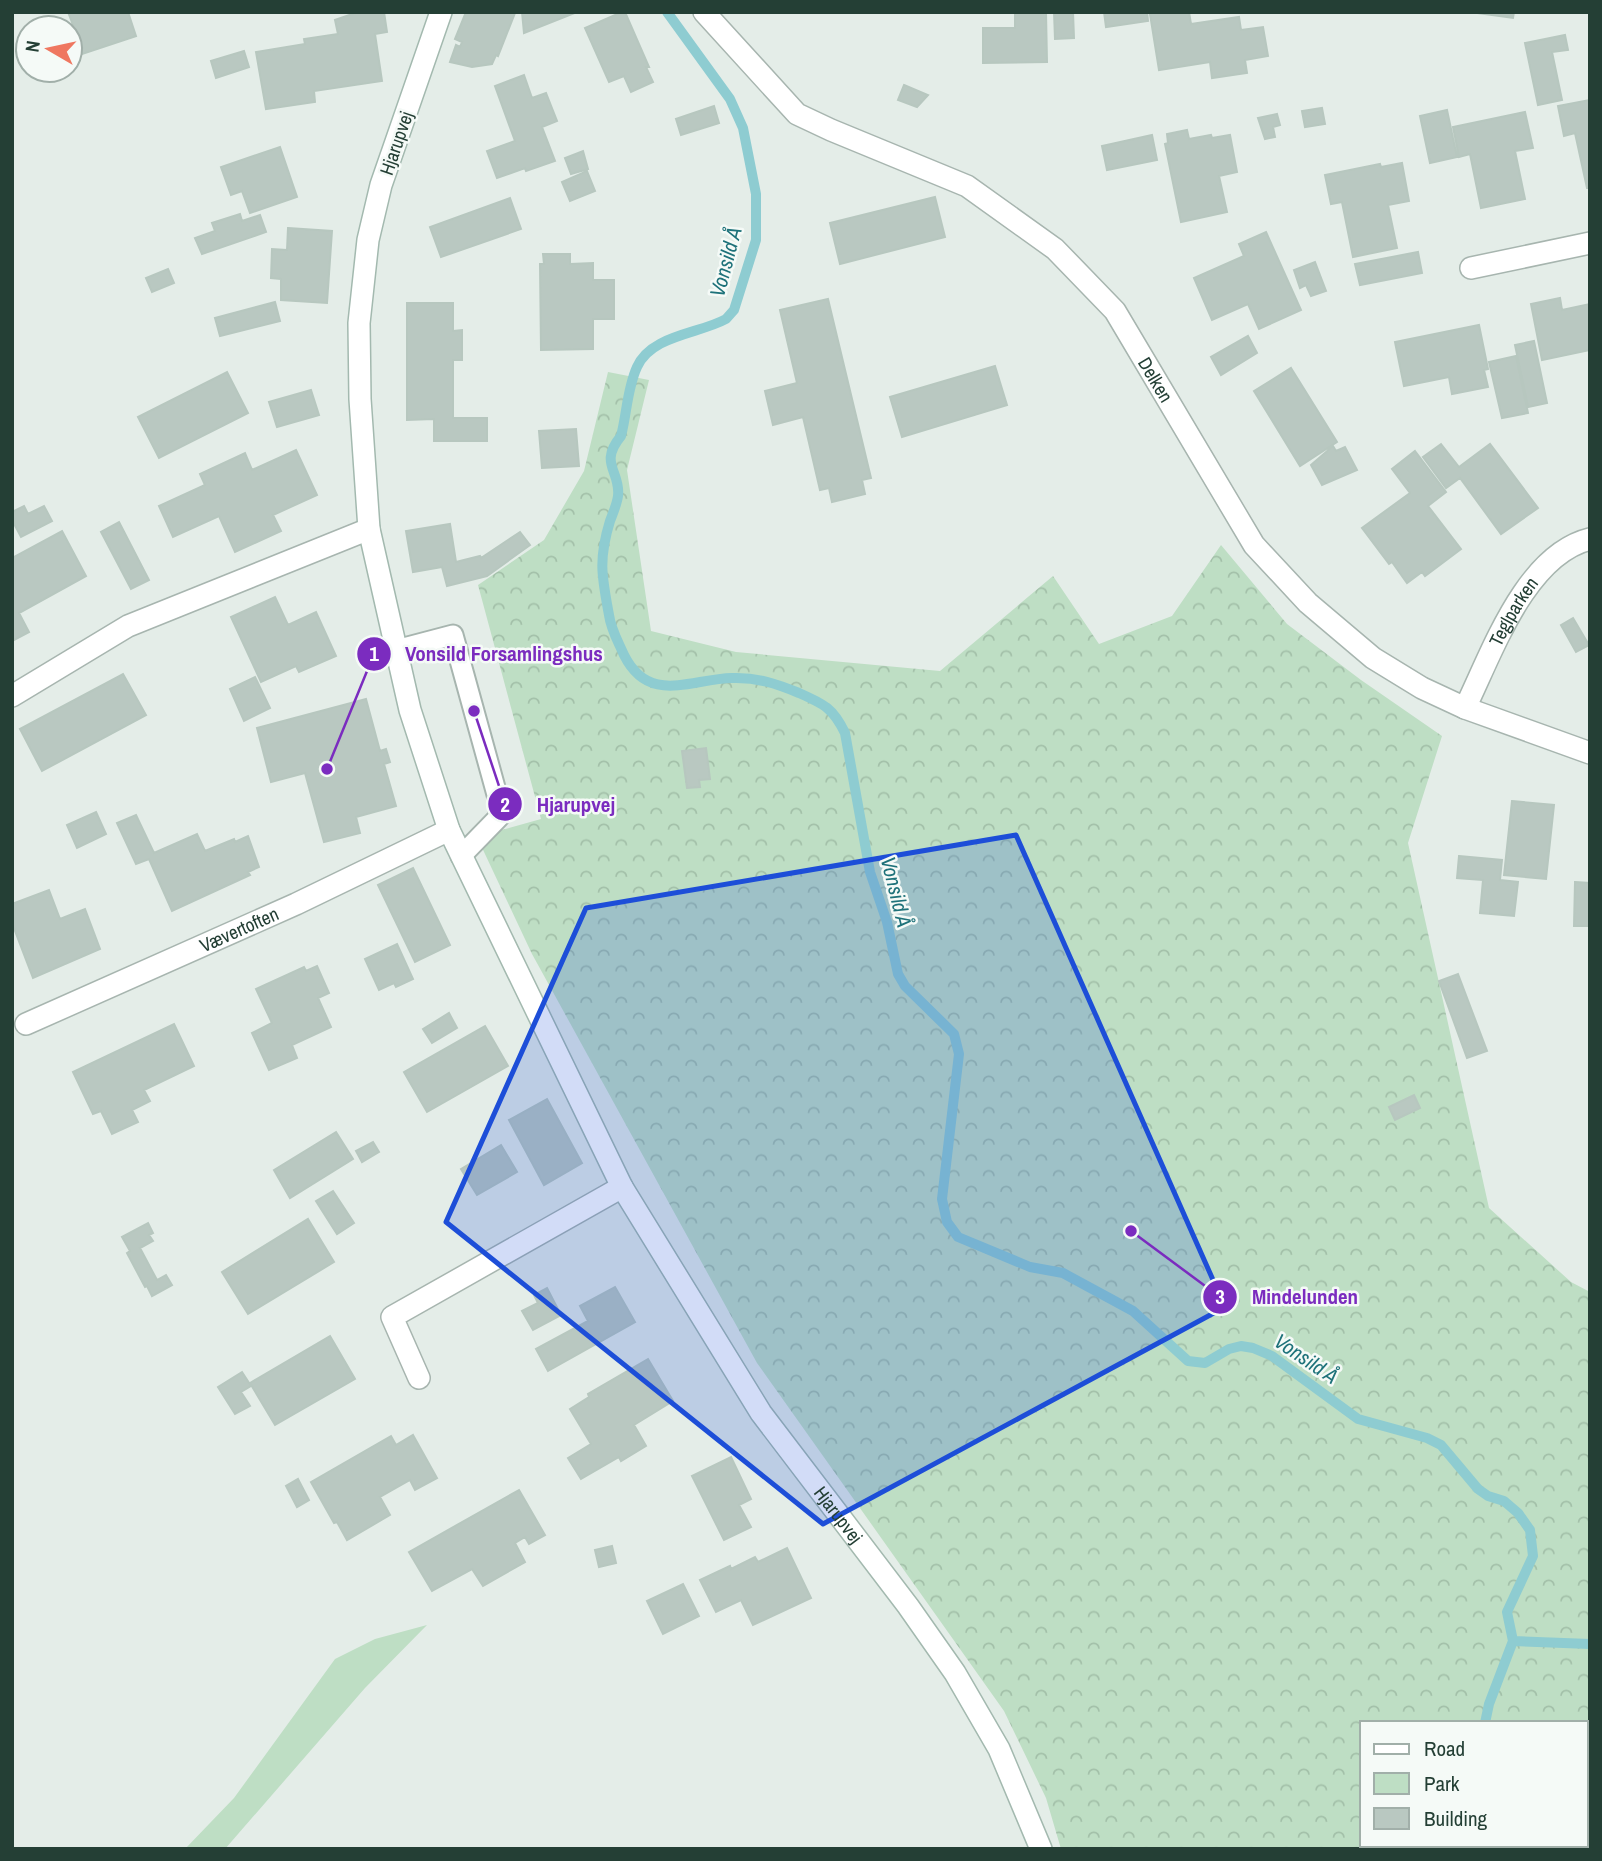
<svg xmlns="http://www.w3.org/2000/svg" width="1602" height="1861" viewBox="0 0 1602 1861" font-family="'Archivo Narrow',sans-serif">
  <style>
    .green { fill: #bedec4 }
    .forest { fill: url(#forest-crowns); fill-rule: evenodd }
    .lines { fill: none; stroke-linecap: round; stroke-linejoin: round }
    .stream { stroke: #8eccd1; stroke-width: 10 }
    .building { fill: #b9c8c1; stroke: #b7c7bf; stroke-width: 2 }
    .lane-casing { stroke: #a7b5af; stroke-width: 23 }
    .street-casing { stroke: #a7b5af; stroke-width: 24 }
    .secondary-casing { stroke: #a3b9af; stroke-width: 24 }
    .lane { stroke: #fff; stroke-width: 19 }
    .street { stroke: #fff; stroke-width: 21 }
    .secondary { stroke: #fff; stroke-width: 21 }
    .marked { fill: #1d4ed8; fill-opacity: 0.2; stroke: #1d4ed8; stroke-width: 5; stroke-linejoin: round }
    .labels { text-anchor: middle; stroke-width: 5; stroke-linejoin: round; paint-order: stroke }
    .street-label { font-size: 19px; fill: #243f35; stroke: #f5faf7 }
    .water-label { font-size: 21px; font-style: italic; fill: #1e727a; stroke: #f5faf7 }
    .leader { fill: none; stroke: #7b2cbf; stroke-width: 2.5 }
    .callout-dot { fill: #7b2cbf; stroke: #f5faf7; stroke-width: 2.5 }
    .mark-label { font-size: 21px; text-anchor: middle; font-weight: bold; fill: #fff }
    .callout-label { font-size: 21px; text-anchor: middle; font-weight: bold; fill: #7b2cbf; stroke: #f5faf7; stroke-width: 5; stroke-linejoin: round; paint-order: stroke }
  </style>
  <defs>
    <pattern id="forest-crowns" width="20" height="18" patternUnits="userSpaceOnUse" patternTransform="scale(1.75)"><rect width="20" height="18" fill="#bedec4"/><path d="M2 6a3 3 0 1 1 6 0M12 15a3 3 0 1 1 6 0" fill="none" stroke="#a3c0a9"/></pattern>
  </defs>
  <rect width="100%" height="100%" fill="#e4ede8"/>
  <path class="green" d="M 427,1625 L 365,1688 L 225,1849 L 185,1849 L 234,1798 L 335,1659 L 375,1639 Z"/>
  <path class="forest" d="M 608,372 L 649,380 L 627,470 L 651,631 L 736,652 L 940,671 L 1053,576 L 1099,644 L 1172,616 L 1221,545 L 1287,624 L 1361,680 L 1442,736 L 1408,843 L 1489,1208 L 1571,1282 L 1590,1292 L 1590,1849 L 1061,1849 L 1046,1798 L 1004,1711 L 757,1363 L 532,954 L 477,837 L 541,819 L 478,585 L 544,540 L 584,471 ZM 1362,1723 L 1586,1723 L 1586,1845 L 1362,1845 Z"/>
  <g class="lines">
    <path class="stream" d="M 667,12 L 730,99 L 743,128 L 756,194 L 756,240 L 734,310 L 726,319 C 699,334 651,335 637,367 C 627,389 627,413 621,436 C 598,464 621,471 618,496 C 617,504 613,513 610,521 C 598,560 602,577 609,615 C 611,630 618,641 624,655 C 649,705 690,679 732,678 C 757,677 777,684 799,693 C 824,704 833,708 845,733 L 870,872 L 887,922 L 898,974 L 905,986 L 954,1034 L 959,1054 L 942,1199 L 947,1222 L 958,1237 L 1030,1267 L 1063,1273 L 1133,1311 L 1188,1361 L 1205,1363 L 1229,1349 L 1241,1346 L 1253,1348 L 1272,1356 L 1358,1419 L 1427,1438 L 1441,1445 L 1478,1489 L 1488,1496 L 1504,1501 L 1518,1513 L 1530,1530 L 1533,1556 L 1507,1612 L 1513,1641
      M 1513,1641 L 1590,1644
      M 1485,1723 L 1489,1704 L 1513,1641"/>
  </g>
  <path class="building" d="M 68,12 L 128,12 L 136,36 L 76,56 L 70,39 L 70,28 L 66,27 L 73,25 Z
    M 358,12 L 384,12 L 387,32 L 375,34 L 382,81 L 314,91 L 315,102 L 266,109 L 256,52 L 305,44 L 304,39 L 338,34 L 335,20 Z
    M 466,12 L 515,13 L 498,56 L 496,55 L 492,64 L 472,67 L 450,62 L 456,45 L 460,47 L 462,42 L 455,39 Z
    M 522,12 L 577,12 L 524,33 Z
    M 622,12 L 625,12 L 649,67 L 646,67 L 653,82 L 631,92 L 624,76 L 609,82 L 585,28 Z
    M 1015,12 L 1046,12 L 1047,62 L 983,63 L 983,28 L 1015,28 Z
    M 1054,12 L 1073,12 L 1074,38 L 1055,39 Z
    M 1104,12 L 1147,12 L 1148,21 L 1106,27 Z
    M 1161,12 L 1189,12 L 1191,24 L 1239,17 L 1241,30 L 1263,27 L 1268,56 L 1245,60 L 1247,73 L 1212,78 L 1210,62 L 1159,70 L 1150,14 Z
    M 1470,12 L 1514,12 L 1513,18 Z
    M 1565,35 L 1568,50 L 1552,52 L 1562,100 L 1538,105 L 1525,43 Z
    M 244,51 L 249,67 L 216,78 L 211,61 Z
    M 524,75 L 532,98 L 546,93 L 557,121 L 542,127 L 555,161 L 526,171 L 525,168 L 497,178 L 487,151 L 515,141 L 495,86 Z
    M 904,85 L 928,95 L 917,107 L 898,100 Z
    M 1590,100 L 1590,188 L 1587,188 L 1575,133 L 1564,136 L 1558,106 Z
    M 714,106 L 719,123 L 681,135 L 676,119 Z
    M 1322,108 L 1325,124 L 1305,127 L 1302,111 Z
    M 1447,110 L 1457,157 L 1430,163 L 1420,116 Z
    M 1525,112 L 1533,148 L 1515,151 L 1525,199 L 1481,208 L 1470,154 L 1459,157 L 1453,127 Z
    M 1277,114 L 1280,125 L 1273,127 L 1275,137 L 1265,139 L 1258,118 Z
    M 1187,130 L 1189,139 L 1211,135 L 1212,138 L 1230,135 L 1237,172 L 1219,176 L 1227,212 L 1181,222 L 1165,144 L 1168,143 L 1167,134 Z
    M 1152,135 L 1157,160 L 1107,170 L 1102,146 Z
    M 280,147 L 297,197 L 250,213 L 242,191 L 231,195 L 221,167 Z
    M 583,151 L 588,169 L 571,174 L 565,158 Z
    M 1402,163 L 1409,201 L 1388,205 L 1397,248 L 1353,257 L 1342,202 L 1331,204 L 1325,175 L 1380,164 L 1381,167 Z
    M 587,171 L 595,191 L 570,201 L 562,182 Z
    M 935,197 L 945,237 L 840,264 L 830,223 Z
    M 510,198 L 521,229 L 441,257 L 430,227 Z
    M 240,214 L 242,221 L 260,215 L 266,232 L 202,254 L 195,238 L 215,231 L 212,223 Z
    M 288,228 L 332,231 L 327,303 L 281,300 L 281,279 L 271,278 L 272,249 L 287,250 Z
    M 1266,232 L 1301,310 L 1259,329 L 1248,304 L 1212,320 L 1194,278 L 1244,256 L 1239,244 Z
    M 1418,252 L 1422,273 L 1360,285 L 1355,264 Z
    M 543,254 L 570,254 L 570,264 L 593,263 L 593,280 L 614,280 L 614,319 L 593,319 L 593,349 L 541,350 L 540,264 L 544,264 Z
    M 1315,262 L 1326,291 L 1311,296 L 1306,285 L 1300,288 L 1294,270 Z
    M 168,269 L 174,283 L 152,292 L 146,278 Z
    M 1560,298 L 1562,310 L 1590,304 L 1590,350 L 1542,360 L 1531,304 Z
    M 828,299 L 871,478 L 862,480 L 865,494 L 832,502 L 829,488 L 820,490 L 803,417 L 773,425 L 765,391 L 797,383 L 780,310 Z
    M 275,302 L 280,321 L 220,336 L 215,318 Z
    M 407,303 L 453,303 L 453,331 L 462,330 L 462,360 L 453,360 L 453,418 L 487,418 L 487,441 L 434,441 L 434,419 L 407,420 Z
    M 1479,325 L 1488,369 L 1484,370 L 1488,387 L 1452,394 L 1449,377 L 1404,386 L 1395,342 Z
    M 1248,336 L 1257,353 L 1221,375 L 1211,357 Z
    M 1534,341 L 1547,403 L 1528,407 L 1515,345 Z
    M 1516,356 L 1528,413 L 1502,418 L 1489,362 Z
    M 995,366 L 1007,405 L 902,437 L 890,397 Z
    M 1291,368 L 1337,442 L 1300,466 L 1254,391 Z
    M 227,372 L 248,413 L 159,458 L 138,417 Z
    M 311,390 L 319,415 L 277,427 L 269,402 Z
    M 576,429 L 579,466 L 542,468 L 539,431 Z
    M 1441,444 L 1459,467 L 1490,444 L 1538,508 L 1501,534 L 1460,478 L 1446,488 L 1423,457 Z
    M 1333,446 L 1336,451 L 1345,447 L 1357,470 L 1322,485 L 1311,465 Z
    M 296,450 L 317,495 L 273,515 L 281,531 L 235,552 L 219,516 L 173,537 L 159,506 L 205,485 L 200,474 L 245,453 L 252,470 Z
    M 1415,451 L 1446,492 L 1428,506 L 1461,549 L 1425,576 L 1422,572 L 1407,583 L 1392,562 L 1389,564 L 1362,528 L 1410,493 L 1392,469 Z
    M 24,506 L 28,514 L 44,506 L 52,521 L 21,537 L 12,520 L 12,512 Z
    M 119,522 L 149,580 L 131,589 L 101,532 Z
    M 450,524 L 456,562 L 480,556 L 481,558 L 520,532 L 530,545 L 487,576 L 447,586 L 442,567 L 413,572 L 406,531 Z
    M 62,531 L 86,576 L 19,613 L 29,632 L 12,641 L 12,558 Z
    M 275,597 L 288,625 L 316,612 L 336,656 L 299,672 L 296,666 L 261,682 L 231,617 Z
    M 1573,618 L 1589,645 L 1576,652 L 1561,625 Z
    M 123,674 L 146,715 L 42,771 L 20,729 Z
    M 255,677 L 270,708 L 244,721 L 230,689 Z
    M 366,699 L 380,751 L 386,749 L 390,762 L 384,764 L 396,806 L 356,817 L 360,833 L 324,842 L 305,773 L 271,782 L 257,728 Z
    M 706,748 L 710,779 L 699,780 L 700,787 L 687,788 L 682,751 Z
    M 1512,801 L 1554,805 L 1546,879 L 1504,875 Z
    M 96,812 L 106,834 L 77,848 L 67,825 Z
    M 136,815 L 154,853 L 197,834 L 205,851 L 234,839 L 235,842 L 248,836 L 259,867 L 248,872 L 250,875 L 172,911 L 149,859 L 136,864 L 117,823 Z
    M 1459,856 L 1502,860 L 1500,880 L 1518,882 L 1514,916 L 1480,913 L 1483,880 L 1457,878 Z
    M 413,868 L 450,945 L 415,962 L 378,885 Z
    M 1575,882 L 1590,883 L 1590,926 L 1574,926 Z
    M 49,890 L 60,919 L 85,909 L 100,949 L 33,978 L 12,923 L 12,904 Z
    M 397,944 L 413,979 L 396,987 L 394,983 L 379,990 L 365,959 Z
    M 317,966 L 329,993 L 318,998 L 331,1027 L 292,1045 L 297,1058 L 269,1070 L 252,1033 L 272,1023 L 256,989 L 304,967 L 306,971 Z
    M 1458,974 L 1487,1051 L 1467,1058 L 1439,981 Z
    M 449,1013 L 457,1028 L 432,1043 L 423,1029 Z
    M 174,1024 L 194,1066 L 144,1090 L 150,1101 L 132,1110 L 138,1122 L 112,1134 L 101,1111 L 93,1114 L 73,1072 Z
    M 485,1026 L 508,1066 L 427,1112 L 404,1072 Z
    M 1414,1095 L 1420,1108 L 1395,1120 L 1389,1107 Z
    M 547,1099 L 582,1163 L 544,1185 L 509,1120 Z
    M 336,1132 L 353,1159 L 290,1198 L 274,1170 Z
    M 373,1142 L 379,1152 L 362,1162 L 356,1151 Z
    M 501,1145 L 517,1172 L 477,1195 L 461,1169 Z
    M 333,1191 L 354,1223 L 337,1234 L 316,1201 Z
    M 308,1219 L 334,1262 L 248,1314 L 222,1272 Z
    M 148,1223 L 153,1233 L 149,1235 L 153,1241 L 140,1248 L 157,1280 L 166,1275 L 172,1285 L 152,1296 L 147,1286 L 145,1287 L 127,1253 L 130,1251 L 122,1237 Z
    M 615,1287 L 635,1322 L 548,1371 L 536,1349 L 588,1321 L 580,1306 Z
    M 547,1288 L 561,1315 L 533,1330 L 522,1311 L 538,1303 L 534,1295 Z
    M 330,1336 L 355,1379 L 275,1425 L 250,1383 Z
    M 648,1359 L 673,1401 L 634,1425 L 646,1446 L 621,1461 L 619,1457 L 581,1479 L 568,1458 L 591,1444 L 570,1409 L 589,1397 L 588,1394 Z
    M 242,1372 L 251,1386 L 241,1392 L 250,1406 L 235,1414 L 218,1387 Z
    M 413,1435 L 437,1478 L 415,1490 L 410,1480 L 380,1497 L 390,1515 L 347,1540 L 337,1522 L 334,1523 L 311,1482 L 391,1436 L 396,1445 Z
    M 731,1457 L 751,1499 L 739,1505 L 751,1527 L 724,1540 L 692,1476 Z
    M 298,1479 L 309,1500 L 297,1507 L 286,1486 Z
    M 519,1490 L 545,1535 L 529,1544 L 525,1537 L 515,1543 L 525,1562 L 483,1586 L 472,1569 L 432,1591 L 409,1552 Z
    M 612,1546 L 616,1563 L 599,1567 L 595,1550 Z
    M 787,1548 L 811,1598 L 753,1625 L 741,1600 L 716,1612 L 700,1580 L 730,1566 L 731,1569 L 755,1557 L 758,1562 Z
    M 683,1584 L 699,1616 L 663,1634 L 647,1601 Z"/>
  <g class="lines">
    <defs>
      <path id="lane" d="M 396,650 L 453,635 L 499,802 L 499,817 L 461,856"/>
      <g id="street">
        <path id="s1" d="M 704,12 L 797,114 L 831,130 L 967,186 L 1055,249 L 1115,311 L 1254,545 L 1308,603 L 1373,658 L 1422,688 L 1465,708 L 1590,753"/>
        <path d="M 1471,268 L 1590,243"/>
        <path d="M 12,696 L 128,626 L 369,529"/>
        <path id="s2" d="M 1465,708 C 1492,653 1525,555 1590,539"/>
        <path id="s3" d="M 26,1024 L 296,904 L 449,830"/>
        <path d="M 419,1378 L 392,1317 L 622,1187"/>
      </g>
      <g id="secondary">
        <path id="s4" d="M 441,12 L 381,185 L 368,240 L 359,323 L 360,399 L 369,529 L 410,710 L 449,830 L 622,1187 L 761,1413 L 908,1606 L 955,1673 L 999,1749 L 1041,1849"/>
      </g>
    </defs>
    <use href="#lane" class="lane-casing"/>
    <use href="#street" class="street-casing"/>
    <use href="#secondary" class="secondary-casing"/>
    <use href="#lane" class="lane"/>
    <use href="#street" class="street"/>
    <use href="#secondary" class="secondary"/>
  </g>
  <path class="marked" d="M 1016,835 L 1225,1307 L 823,1524 L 446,1222 L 586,908 Z"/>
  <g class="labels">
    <g class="street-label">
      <text transform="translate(396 143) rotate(-71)" y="7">Hjarupvej</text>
      <text dy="7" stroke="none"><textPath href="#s1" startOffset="597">Delken</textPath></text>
      <text dy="7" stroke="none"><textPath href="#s2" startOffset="108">Teglparken</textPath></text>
      <text dy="7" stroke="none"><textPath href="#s3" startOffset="233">Vævertoften</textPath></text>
      <text dy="7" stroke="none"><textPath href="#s4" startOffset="1631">Hjarupvej</textPath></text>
    </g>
    <g class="water-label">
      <text transform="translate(726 262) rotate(-75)" y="7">Vonsild Å</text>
      <text transform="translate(896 892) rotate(76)" y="7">Vonsild Å</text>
      <text transform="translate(1306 1359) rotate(34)" y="7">Vonsild Å</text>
    </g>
  </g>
  <path class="leader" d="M327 769L374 654M474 711L505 804M1131 1231L1220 1297"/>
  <g class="callout-dot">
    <circle cx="327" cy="769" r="7"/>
    <circle cx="474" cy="711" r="7"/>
    <circle cx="1131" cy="1231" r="7"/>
    <circle cx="374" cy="654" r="18"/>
    <circle cx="505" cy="804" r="18"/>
    <circle cx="1220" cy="1297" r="18"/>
  </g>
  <g class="mark-label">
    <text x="374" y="661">1</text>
    <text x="505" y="812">2</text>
    <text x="1220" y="1304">3</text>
  </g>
  <g class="callout-label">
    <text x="504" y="661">Vonsild Forsamlingshus</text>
    <text x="576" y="812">Hjarupvej</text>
    <text x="1305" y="1304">Mindelunden</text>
  </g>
  <rect width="1602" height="1861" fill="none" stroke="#243f35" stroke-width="28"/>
  <rect x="1360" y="1721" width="228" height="126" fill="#f5faf7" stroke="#a1afa9" stroke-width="2"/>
  <rect x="1374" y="1744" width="35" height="10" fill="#ffffff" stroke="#a1afa9" stroke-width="2"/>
  <text x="1424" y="1756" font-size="21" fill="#243f35">Road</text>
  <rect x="1374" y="1773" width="35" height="21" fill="#bedec4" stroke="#a1afa9" stroke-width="2"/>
  <text x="1424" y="1791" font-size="21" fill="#243f35">Park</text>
  <rect x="1374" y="1808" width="35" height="21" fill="#b9c8c1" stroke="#a1afa9" stroke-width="2"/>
  <text x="1424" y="1826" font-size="21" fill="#243f35">Building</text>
  <g transform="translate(49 49) rotate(279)"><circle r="33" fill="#f5faf7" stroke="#a1afa9" stroke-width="2"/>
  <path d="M0-5L12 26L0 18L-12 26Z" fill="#ef7760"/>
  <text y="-10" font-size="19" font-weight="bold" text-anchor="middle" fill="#243f35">N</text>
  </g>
</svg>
